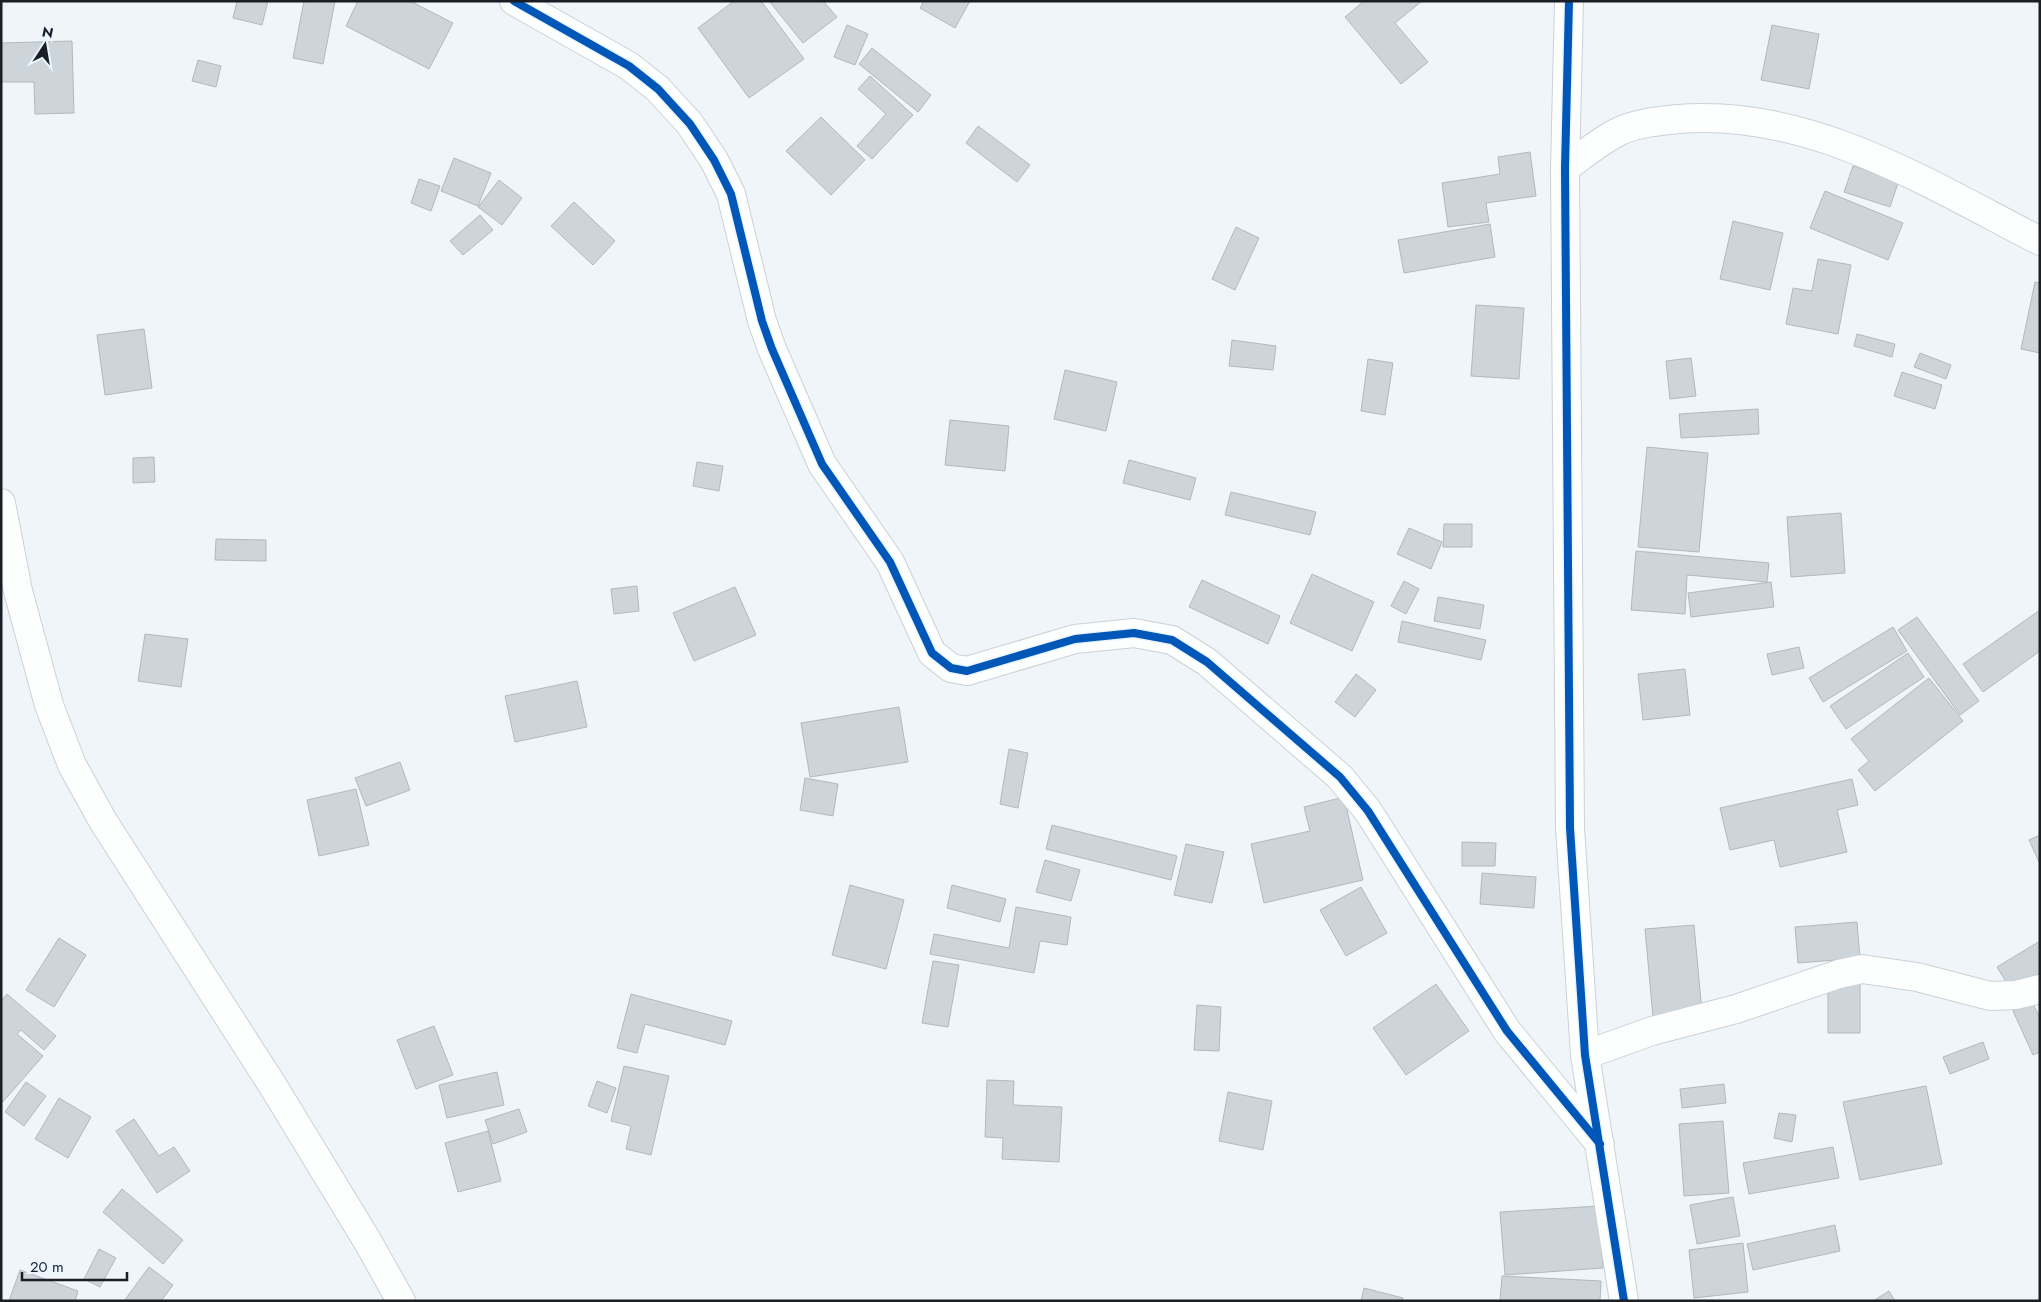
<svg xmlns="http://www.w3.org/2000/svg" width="2041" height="1302" viewBox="0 0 2041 1302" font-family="Jost,sans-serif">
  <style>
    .building { fill: #ced5da; stroke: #b2b8bc }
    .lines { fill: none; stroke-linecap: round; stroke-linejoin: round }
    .minor-casing { stroke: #cbd1d6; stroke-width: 30 }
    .minor { stroke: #fdfefe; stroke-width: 28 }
    .cycleway-casing { stroke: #ebf5ff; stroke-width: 11 }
    .cycleway { stroke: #0057b8; stroke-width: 8 }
  </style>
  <rect width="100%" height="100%" fill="#f0f5fa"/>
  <path class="building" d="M 237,1 L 268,1 L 262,25 L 233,18 Z
    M 304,1 L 335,1 L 323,64 L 293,58 Z
    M 358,1 L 410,1 L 453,23 L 429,69 L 346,26 Z
    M 734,1 L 761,1 L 804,59 L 749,98 L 698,28 Z
    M 769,1 L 823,1 L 837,17 L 803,43 Z
    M 924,1 L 970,1 L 955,28 L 920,8 Z
    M 1364,1 L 1422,1 L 1395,23 L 1428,62 L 1401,84 L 1345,17 Z
    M 847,25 L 868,34 L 855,65 L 834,57 Z
    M 1772,25 L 1819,34 L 1809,89 L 1761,80 Z
    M 72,41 L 74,113 L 35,114 L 34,82 L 1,82 L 1,43 Z
    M 872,48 L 931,95 L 918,112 L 859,64 Z
    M 198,60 L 221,66 L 216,87 L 192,81 Z
    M 870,76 L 913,115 L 872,159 L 857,146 L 886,114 L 858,89 Z
    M 821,117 L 865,160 L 831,195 L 786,151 Z
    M 978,126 L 1030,165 L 1017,182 L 966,143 Z
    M 1530,152 L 1536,196 L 1486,203 L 1489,222 L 1448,227 L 1442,183 L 1500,174 L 1498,157 Z
    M 454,158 L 491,173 L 478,206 L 441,191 Z
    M 1853,166 L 1899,180 L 1890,207 L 1844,192 Z
    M 419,179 L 440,186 L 431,211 L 411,203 Z
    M 499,180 L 522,198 L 502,225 L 478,207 Z
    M 1825,191 L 1903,223 L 1888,260 L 1810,228 Z
    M 574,202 L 615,241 L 593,265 L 551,226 Z
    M 480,215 L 493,230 L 463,255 L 450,241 Z
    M 1733,221 L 1783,233 L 1770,290 L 1720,279 Z
    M 1490,224 L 1495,257 L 1404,273 L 1398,240 Z
    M 1236,227 L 1259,238 L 1235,290 L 1212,279 Z
    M 1818,259 L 1851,265 L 1838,334 L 1786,324 L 1793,288 L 1812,291 Z
    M 2035,282 L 2040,283 L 2040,353 L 2021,349 Z
    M 1476,305 L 1524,308 L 1519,379 L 1471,376 Z
    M 144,329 L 152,388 L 105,395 L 97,335 Z
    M 1857,334 L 1895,344 L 1892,357 L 1854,346 Z
    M 1232,340 L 1276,346 L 1273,370 L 1229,366 Z
    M 1920,353 L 1951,365 L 1946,379 L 1914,367 Z
    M 1691,358 L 1696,396 L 1670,399 L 1666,361 Z
    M 1368,359 L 1393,363 L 1385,415 L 1361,411 Z
    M 1065,370 L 1117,382 L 1106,431 L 1054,419 Z
    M 1902,372 L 1942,385 L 1935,409 L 1894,396 Z
    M 1758,409 L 1759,434 L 1681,438 L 1679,414 Z
    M 950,420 L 1009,426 L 1005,471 L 945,465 Z
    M 1647,447 L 1708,453 L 1699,552 L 1638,547 Z
    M 154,457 L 155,482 L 133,483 L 133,458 Z
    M 1129,460 L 1196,478 L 1190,500 L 1123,483 Z
    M 697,462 L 723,466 L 719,491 L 693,486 Z
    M 1231,492 L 1316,512 L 1310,535 L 1225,515 Z
    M 1841,513 L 1845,573 L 1791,577 L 1787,517 Z
    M 1444,524 L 1472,524 L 1472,547 L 1443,547 Z
    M 1409,528 L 1442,542 L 1431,569 L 1397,554 Z
    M 216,539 L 266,540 L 266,561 L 215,560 Z
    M 1636,551 L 1769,563 L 1767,582 L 1687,575 L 1685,614 L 1631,610 Z
    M 1312,574 L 1374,602 L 1352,651 L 1290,623 Z
    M 1202,580 L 1280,616 L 1268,644 L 1189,607 Z
    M 1404,581 L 1419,589 L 1406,614 L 1391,606 Z
    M 1771,582 L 1774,607 L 1691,617 L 1688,593 Z
    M 637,586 L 639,611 L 614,614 L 611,589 Z
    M 735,587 L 756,635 L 694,661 L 673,613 Z
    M 1438,597 L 1484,605 L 1480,629 L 1434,621 Z
    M 2040,610 L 2040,651 L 1983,692 L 1963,664 Z
    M 1917,617 L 1979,701 L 1960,715 L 1898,630 Z
    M 1402,621 L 1486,640 L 1481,660 L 1398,642 Z
    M 1893,627 L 1907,651 L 1823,702 L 1809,678 Z
    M 145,634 L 188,639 L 181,687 L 138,681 Z
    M 1799,647 L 1804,668 L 1772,675 L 1767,654 Z
    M 1908,653 L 1924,677 L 1846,729 L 1830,706 Z
    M 1685,669 L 1690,715 L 1643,720 L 1638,674 Z
    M 1356,674 L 1376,690 L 1355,717 L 1335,702 Z
    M 1929,678 L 1963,721 L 1875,791 L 1858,770 L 1869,761 L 1851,739 Z
    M 577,681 L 587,727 L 515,742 L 505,696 Z
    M 899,707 L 908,762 L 810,777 L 801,723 Z
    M 1009,749 L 1028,753 L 1018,808 L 1000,804 Z
    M 400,762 L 410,790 L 366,806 L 355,778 Z
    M 805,778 L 838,784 L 833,816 L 800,810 Z
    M 1852,779 L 1858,805 L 1837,810 L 1847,852 L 1780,867 L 1774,840 L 1730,850 L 1720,808 Z
    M 356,789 L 369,845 L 319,856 L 307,800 Z
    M 1344,797 L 1363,880 L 1264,903 L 1251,844 L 1310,831 L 1304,807 Z
    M 1052,825 L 1177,856 L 1171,880 L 1046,849 Z
    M 2040,835 L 2040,864 L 2029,840 Z
    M 1462,842 L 1496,843 L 1495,866 L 1462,866 Z
    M 1186,844 L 1224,852 L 1212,903 L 1174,895 Z
    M 1045,860 L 1080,870 L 1071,901 L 1036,892 Z
    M 1482,873 L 1536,877 L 1534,908 L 1480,904 Z
    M 850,885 L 904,900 L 886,969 L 832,955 Z
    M 952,885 L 1006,899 L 1000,922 L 947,908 Z
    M 1361,887 L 1387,933 L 1346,956 L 1320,910 Z
    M 1016,907 L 1071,917 L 1067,945 L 1040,941 L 1034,973 L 930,954 L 934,934 L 1009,948 Z
    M 1857,922 L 1860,958 L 1798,963 L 1795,927 Z
    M 1694,925 L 1702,1012 L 1653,1017 L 1645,929 Z
    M 59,938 L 86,955 L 54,1007 L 26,990 Z
    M 2040,941 L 2040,973 L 2011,990 L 1997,967 Z
    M 933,961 L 959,965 L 948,1027 L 922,1023 Z
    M 1828,982 L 1860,982 L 1860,1033 L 1828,1033 Z
    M 1436,984 L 1469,1031 L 1406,1075 L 1373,1028 Z
    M 7,994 L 56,1036 L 44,1050 L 21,1030 L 17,1034 L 43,1056 L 1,1104 L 1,1001 Z
    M 631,994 L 732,1021 L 725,1045 L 645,1024 L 637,1053 L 617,1048 Z
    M 2032,1002 L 2040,1018 L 2040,1052 L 2033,1055 L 2013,1011 Z
    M 1197,1005 L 1221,1007 L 1219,1051 L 1194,1050 Z
    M 434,1026 L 453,1075 L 416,1089 L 397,1040 Z
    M 1983,1042 L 1989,1059 L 1950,1074 L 1943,1057 Z
    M 624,1066 L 669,1076 L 651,1155 L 626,1149 L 631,1126 L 611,1121 Z
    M 497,1072 L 504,1105 L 447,1118 L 439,1085 Z
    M 987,1080 L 1014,1081 L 1013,1105 L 1062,1107 L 1059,1162 L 1002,1159 L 1003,1138 L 985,1137 Z
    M 597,1081 L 616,1088 L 607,1113 L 588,1106 Z
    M 26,1082 L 46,1096 L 24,1126 L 5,1112 Z
    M 1724,1084 L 1726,1103 L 1682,1108 L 1680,1089 Z
    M 1926,1086 L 1942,1164 L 1860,1180 L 1843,1102 Z
    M 1228,1092 L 1272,1101 L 1263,1150 L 1219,1141 Z
    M 59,1098 L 91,1117 L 68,1158 L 35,1139 Z
    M 519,1109 L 527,1132 L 493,1144 L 485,1120 Z
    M 1779,1113 L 1796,1115 L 1792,1142 L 1774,1138 Z
    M 134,1119 L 159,1156 L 174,1147 L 190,1171 L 157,1193 L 116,1131 Z
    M 1723,1121 L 1729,1193 L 1684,1196 L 1679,1124 Z
    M 488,1131 L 501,1181 L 458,1192 L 445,1143 Z
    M 1833,1147 L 1839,1178 L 1749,1194 L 1743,1163 Z
    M 122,1189 L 183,1240 L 163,1264 L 103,1212 Z
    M 1733,1197 L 1740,1236 L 1697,1244 L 1690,1205 Z
    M 1599,1206 L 1603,1268 L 1505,1275 L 1500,1212 Z
    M 1835,1225 L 1840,1251 L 1753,1270 L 1747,1244 Z
    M 1743,1243 L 1748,1292 L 1694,1298 L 1689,1250 Z
    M 99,1249 L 116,1258 L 100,1287 L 84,1279 Z
    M 149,1267 L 173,1285 L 161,1301 L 124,1301 Z
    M 20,1270 L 78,1291 L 75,1301 L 9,1301 Z
    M 1502,1276 L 1601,1281 L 1600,1301 L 1500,1301 Z
    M 1364,1288 L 1403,1298 L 1402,1301 L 1361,1301 Z
    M 1889,1291 L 1895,1301 L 1873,1301 Z"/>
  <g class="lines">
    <defs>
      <path id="minor" d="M 514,1 L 629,66 L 658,89 L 690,124 L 714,160 L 731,194 L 762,321 L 772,349 L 822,464 L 890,562 L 932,653 L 951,668 L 967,671 L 1075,639 L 1134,633 L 1172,640 L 1207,662 L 1340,777 L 1368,811 L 1507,1031 L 1600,1144
        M 1569,1 L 1565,168 L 1570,828 L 1585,1055 L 1624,1301
        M 1565,168 C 1582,156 1600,141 1618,132 C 1635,123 1660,121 1678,119 C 1809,108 1927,183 2040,241
        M 1,503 L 18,591 L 49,705 L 72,765 L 103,821 L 273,1086 L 368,1242 L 401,1301
        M 1585,1055 L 1652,1031 L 1736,1009 L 1839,974 L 1862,969 L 1917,977 L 1990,996 L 2016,995 L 2040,989"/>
    </defs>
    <use href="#minor" class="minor-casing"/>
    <use href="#minor" class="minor"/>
    <defs>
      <path id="cycleway" d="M 514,1 L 629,66 L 658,89 L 690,124 L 714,160 L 731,194 L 762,321 L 772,349 L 822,464 L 890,562 L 932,653 L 951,668 L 967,671 L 1075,639 L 1134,633 L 1172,640 L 1207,662 L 1340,777 L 1368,811 L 1507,1031 L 1600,1144
        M 1569,1 L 1565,168 L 1570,828 L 1585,1055 L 1624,1301"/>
    </defs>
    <use href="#cycleway" class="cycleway-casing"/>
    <use href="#cycleway" class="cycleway"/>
  </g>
  <rect width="2041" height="1302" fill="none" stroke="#191f25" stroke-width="5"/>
  <g transform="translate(45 45) rotate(12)" stroke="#ebf5ff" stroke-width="4" paint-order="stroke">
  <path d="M0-4L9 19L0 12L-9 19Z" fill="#191f25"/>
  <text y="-8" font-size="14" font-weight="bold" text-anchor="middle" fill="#191f25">N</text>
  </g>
  <path d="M22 1272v8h105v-8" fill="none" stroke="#191f25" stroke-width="2.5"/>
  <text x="30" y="1272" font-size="15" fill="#191f25" stroke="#ebf5ff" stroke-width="4" paint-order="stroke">20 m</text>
</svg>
